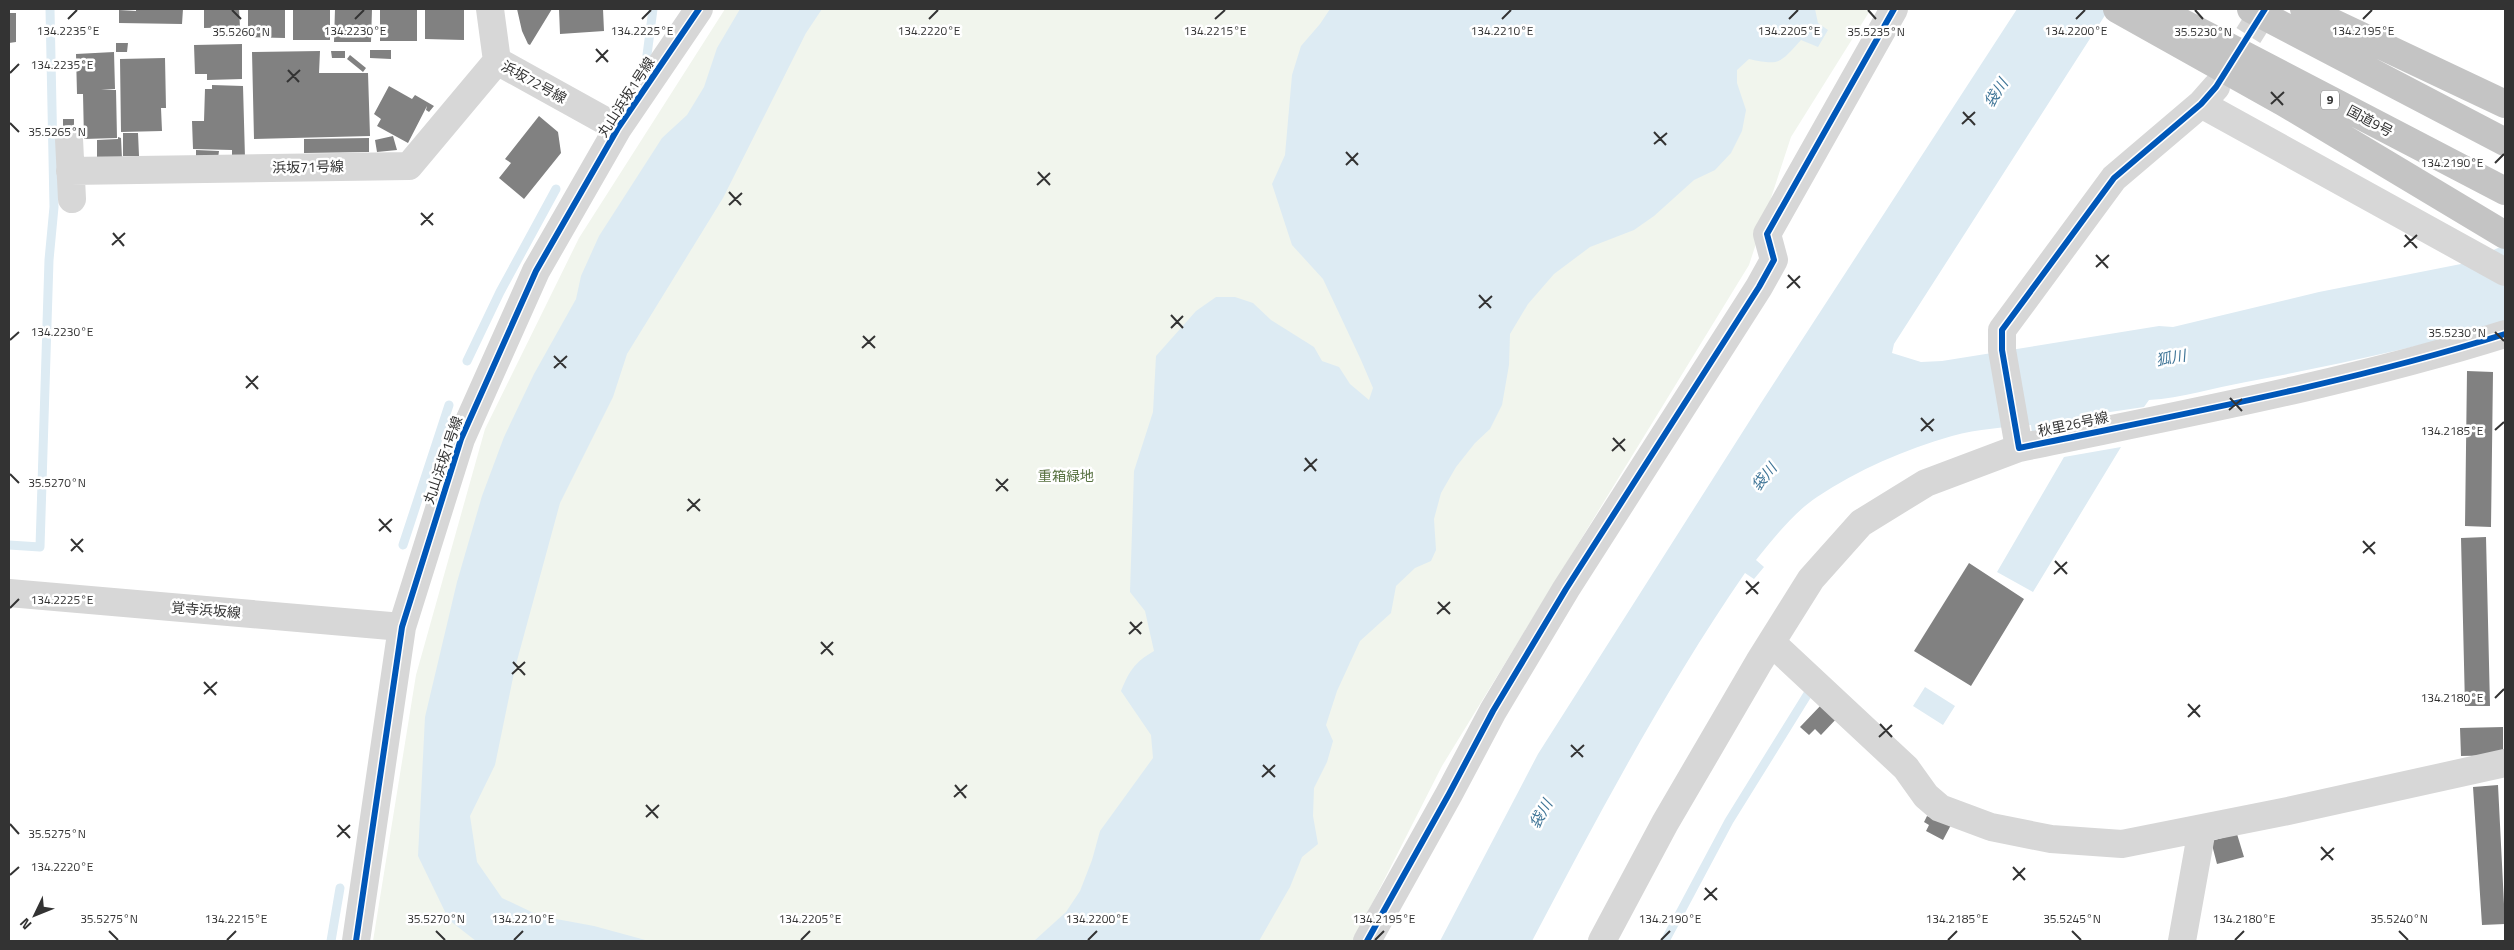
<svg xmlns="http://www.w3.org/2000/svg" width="2514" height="950" viewBox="0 0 2514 950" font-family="'Titillium Web','Noto Sans JP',sans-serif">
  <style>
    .green { fill: #f1f5ed }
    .water { fill: #ddebf3 }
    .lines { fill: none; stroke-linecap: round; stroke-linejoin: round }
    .stream { stroke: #ddebf3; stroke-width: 9 }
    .building { fill: #818181 }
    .minor-tunnel { stroke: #d6d6d6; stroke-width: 28; stroke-dasharray: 28 14; stroke-linecap: butt }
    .minor { stroke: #d7d7d7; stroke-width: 28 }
    .highway { stroke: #c4c4c4; stroke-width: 28 }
    .cycleway-casing { stroke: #fff; stroke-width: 9 }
    .cycleway { stroke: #0057b8; stroke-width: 6 }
    .ticks { fill: none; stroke: #333; stroke-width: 2 }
    .labels { text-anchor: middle; stroke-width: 5; stroke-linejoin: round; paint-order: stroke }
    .shield { fill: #fff; stroke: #707070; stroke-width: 1 }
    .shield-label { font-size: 12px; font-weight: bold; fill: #333 }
    .street-label { font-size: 14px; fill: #333; stroke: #fff }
    .park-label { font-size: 14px; fill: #56703f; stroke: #fff }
    .water-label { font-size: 15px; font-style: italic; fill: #3f7597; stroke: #fff }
    .ticks-label { font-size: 12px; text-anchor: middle; fill: #333; stroke: #fff; stroke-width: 5; stroke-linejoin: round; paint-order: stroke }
  </style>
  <rect width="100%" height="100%" fill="#fff"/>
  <path class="green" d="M 725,9 L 1871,9 L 1791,137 L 1749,265 L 1442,766 L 1353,941 L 373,941 L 416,675 L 485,429 L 579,238 Z"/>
  <path class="water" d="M 740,9 L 822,9 L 806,33 L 723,198 L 627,354 L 613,397 L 560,503 L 515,668 L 495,765 L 470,816 L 477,862 L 502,898 L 540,916 L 594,926 L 649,941 L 476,941 L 449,920 L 418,856 L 425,717 L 457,582 L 482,496 L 504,437 L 534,374 L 576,299 L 581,276 L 599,236 L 662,138 L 687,115 L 704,87 L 717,48 Z
    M 1330,9 L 1815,9 L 1818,23 L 1828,30 L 1818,47 L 1801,40 C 1780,63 1780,66 1749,59 L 1737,70 L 1737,83 L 1746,110 L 1742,131 L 1731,153 L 1715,170 L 1694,180 L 1654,216 L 1634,230 L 1590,247 L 1554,274 L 1528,304 L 1510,334 L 1509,365 L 1502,405 L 1490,429 L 1475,443 L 1456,467 L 1441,493 L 1434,519 L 1436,550 L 1431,561 L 1415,568 L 1396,586 L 1391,613 L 1360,641 L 1337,691 L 1326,725 L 1333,741 L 1327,762 L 1314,788 L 1313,816 L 1318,844 L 1302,857 L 1290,887 L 1259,941 L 1034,941 L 1066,912 L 1080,891 L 1092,860 L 1100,831 L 1153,758 L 1151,735 L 1121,691 C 1130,670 1134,663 1154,651 L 1145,611 L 1130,592 L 1134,471 L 1153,412 L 1156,356 L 1196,311 L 1216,297 L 1235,297 L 1253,303 L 1271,320 L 1314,347 L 1322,361 L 1339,367 L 1350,384 L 1369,400 L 1373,388 L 1361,360 L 1323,279 L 1292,245 L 1272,184 L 1285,155 L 1292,75 L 1301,46 L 1320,24 Z
    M 2017,9 L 2109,9 L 1894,344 L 1892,353 L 1921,362 L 1942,361 L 2159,326 L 2173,327 L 2319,292 L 2461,264 L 2505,245 L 2505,324 C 2419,346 2333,366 2246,382 C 2213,388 2182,398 2149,400 L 2144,407 L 2090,415 L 2032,434 L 2031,425 C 2005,427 1978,429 1952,436 C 1906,449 1857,470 1817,497 C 1793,513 1774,538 1756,560 L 1764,567 L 1754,579 L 1745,573 C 1665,689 1598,816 1532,941 L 1440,941 L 1538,754 L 1761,403 Z
    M 2121,447 L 2033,592 L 1997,572 L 2064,457 Z
    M 1925,687 L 1955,706 L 1943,725 L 1913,706 Z"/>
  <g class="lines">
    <path class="stream" d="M 647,55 L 653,9
      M 467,361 L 500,292 L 556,189
      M 9,545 L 40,547 L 49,260 L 54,207 L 50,9
      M 403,545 L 449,405
      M 331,941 L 340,888
      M 1665,941 L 1729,821 L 1809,692"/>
  </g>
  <path class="building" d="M 136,9 L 183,9 L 182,24 L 119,23 L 119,10 L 136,11 Z
    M 204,9 L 239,9 L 240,27 L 204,28 Z
    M 248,9 L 285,9 L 285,38 L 248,37 Z
    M 293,9 L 330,9 L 330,40 L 293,40 Z
    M 335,9 L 372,9 L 371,42 L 334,42 Z
    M 380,9 L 417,9 L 417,41 L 380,41 Z
    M 425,9 L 464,9 L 464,40 L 425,39 Z
    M 517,9 L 552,9 L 530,45 L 528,44 L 522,31 Z
    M 559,9 L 603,9 L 604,31 L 560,34 Z
    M 9,13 L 16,13 L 16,42 L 9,43 Z
    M 116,43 L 128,43 L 127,52 L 116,52 Z
    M 242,44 L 242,79 L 207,80 L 207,74 L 195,74 L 194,45 Z
    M 370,50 L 391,50 L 391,59 L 370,58 Z
    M 320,51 L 319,73 L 368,73 L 370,136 L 254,139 L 252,52 Z
    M 331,51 L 345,51 L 345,58 L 332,58 Z
    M 114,52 L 115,89 L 101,90 L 116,90 L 117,138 L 84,139 L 83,94 L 77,94 L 76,54 Z
    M 350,55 L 366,68 L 363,72 L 347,59 Z
    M 165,58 L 166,108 L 161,108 L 162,131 L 121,132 L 120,59 Z
    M 212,85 L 243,86 L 245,158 L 232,158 L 232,150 L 193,149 L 192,121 L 204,121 L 205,89 L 212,89 Z
    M 389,86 L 412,99 L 415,95 L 434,106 L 429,112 L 426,110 L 427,106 L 408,143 L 377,126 L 381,119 L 374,114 Z
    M 539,116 L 558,132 L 561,153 L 524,199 L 499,178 L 511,163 L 505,159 Z
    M 63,119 L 74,119 L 74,137 L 63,137 Z
    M 123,133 L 138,133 L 139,156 L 123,156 Z
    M 393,136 L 397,150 L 377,152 L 375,140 Z
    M 118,137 L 121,138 L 122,159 L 97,159 L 97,140 L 118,139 Z
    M 369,138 L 369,152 L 304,153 L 304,139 Z
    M 196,150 L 219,151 L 218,158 L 196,158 Z
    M 2467,371 L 2493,372 L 2491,527 L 2465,526 Z
    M 2486,537 L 2490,706 L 2465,706 L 2461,538 Z
    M 1969,563 L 2024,599 L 1971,686 L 1914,651 Z
    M 1823,703 L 1839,716 L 1821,735 L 1815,729 L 1809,735 L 1800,727 Z
    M 2503,727 L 2503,755 L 2461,756 L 2460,728 Z
    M 2498,785 L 2505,924 L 2482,925 L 2473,787 Z
    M 1927,816 L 1936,820 L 1952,823 L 1943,840 L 1926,831 L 1929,825 L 1924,822 Z
    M 2237,834 L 2244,857 L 2217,864 L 2211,841 Z"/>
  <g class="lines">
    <path class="minor-tunnel" d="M 2226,71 L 2265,9"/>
    <path class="minor" d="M 490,9 L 497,61 L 618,128
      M 2216,87 L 2201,104 L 2114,178 L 2002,330 L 2002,350 L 2019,448 C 2182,414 2346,384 2505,334
      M 2201,104 L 2505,272
      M 69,139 L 72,199
      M 70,171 L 409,166 L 497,61
      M 9,593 L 402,627
      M 1772,643 L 1906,768 L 1926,796 L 1940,808 L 1991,827 L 2051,839 L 2122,844 L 2288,811 L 2505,763
      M 356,941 L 402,627 L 461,439 L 536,271 L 618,128 L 699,9
      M 1367,941 L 1449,794 L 1493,711 L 1566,589 L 1759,287 L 1774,260 L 1767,234 L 1894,9
      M 1602,941 L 1665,823 L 1759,662 L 1811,579 L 1861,523 L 1926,483 L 2019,448
      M 2182,941 L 2202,829"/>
    <path class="highway" d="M 2117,9 L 2283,102 L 2505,235
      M 2156,9 L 2505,191
      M 2251,9 L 2505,142
      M 2304,9 L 2505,104"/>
    <defs>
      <path id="cycleway" d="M 2265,9 L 2216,87 L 2201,104 L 2114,178 L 2002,330 L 2002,350 L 2019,448 C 2182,414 2346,384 2505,334
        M 356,941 L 402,627 L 461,439 L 536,271 L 618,128 L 699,9
        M 1367,941 L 1449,794 L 1493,711 L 1566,589 L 1759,287 L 1774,260 L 1767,234 L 1894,9"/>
    </defs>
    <use href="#cycleway" class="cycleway-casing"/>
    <use href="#cycleway" class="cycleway"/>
  </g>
  <path class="ticks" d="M 232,10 L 241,19M 1868,10 L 1876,19M 2195,10 L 2203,19M 68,19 L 77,10M 355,19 L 364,10M 642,19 L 651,10M 929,19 L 938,10M 1215,19 L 1225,10M 1502,19 L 1511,10M 1789,19 L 1798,10M 2076,19 L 2085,10M 2363,19 L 2372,10M 596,49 L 608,62M 596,62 L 608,50M 288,70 L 299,82M 10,73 L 19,64M 287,82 L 300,70M 2271,92 L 2283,105M 2271,104 L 2284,92M 1963,112 L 1975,125M 10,123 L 19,132M 1962,124 L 1975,112M 1654,132 L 1666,145M 1654,144 L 1667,133M 1346,152 L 1358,165M 2495,163 L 2504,154M 1346,165 L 1358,153M 1038,172 L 1050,185M 1037,185 L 1050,173M 729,192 L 741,205M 729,205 L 742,193M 421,213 L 433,225M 421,225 L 433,213M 113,233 L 124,246M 2405,235 L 2417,248M 112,245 L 125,233M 2404,247 L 2417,235M 2096,255 L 2108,268M 2096,267 L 2109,255M 1788,275 L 1800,288M 1787,288 L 1800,276M 1479,295 L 1491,308M 1479,308 L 1492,296M 1171,315 L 1183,328M 1171,328 L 1183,316M 2495,332 L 2504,341M 863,336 L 875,348M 10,340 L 19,332M 862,348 L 875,336M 554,356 L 566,368M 554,368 L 567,356M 246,376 L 258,389M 246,388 L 258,376M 2230,398 L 2242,411M 2229,410 L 2242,399M 1921,418 L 1933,431M 2495,430 L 2504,422M 1921,431 L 1934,419M 1613,438 L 1625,451M 1612,451 L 1625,439M 1305,458 L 1316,471M 1304,471 L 1317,459M 10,474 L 19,483M 996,479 L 1008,491M 996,491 L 1008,479M 688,499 L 700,511M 687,511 L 700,499M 379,519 L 391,532M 379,531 L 392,519M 71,539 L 83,552M 2363,541 L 2375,554M 71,551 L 83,539M 2363,553 L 2375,542M 2055,561 L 2067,574M 2054,574 L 2067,562M 1746,581 L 1758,594M 1746,594 L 1759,582M 1438,602 L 1450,614M 10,608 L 19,599M 1437,614 L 1450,602M 1130,622 L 1141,634M 1129,634 L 1142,622M 821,642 L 833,655M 821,654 L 833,642M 513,662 L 525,675M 512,674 L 525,662M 204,682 L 216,695M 204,694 L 217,682M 2495,698 L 2504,689M 2188,704 L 2200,717M 2188,717 L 2200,705M 1880,724 L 1892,737M 1879,737 L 1892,725M 1571,745 L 1583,757M 1571,757 L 1584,745M 1263,765 L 1275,777M 1262,777 L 1275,765M 955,785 L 966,798M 954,797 L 967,785M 646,805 L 658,818M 646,817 L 659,805M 10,824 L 19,834M 338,825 L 350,838M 337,837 L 350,825M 2321,847 L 2333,860M 2321,860 L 2334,848M 2013,867 L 2025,880M 10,875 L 19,867M 2013,880 L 2025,868M 1705,888 L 1717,900M 1704,900 L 1717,888M 109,931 L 118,940M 436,931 L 445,940M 2072,931 L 2081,940M 2399,931 L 2408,940M 227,940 L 236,931M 514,940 L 523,931M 801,940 L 810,931M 1088,940 L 1097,931M 1375,940 L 1384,931M 1661,940 L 1670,931M 1948,940 L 1957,931M 2235,940 L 2244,931"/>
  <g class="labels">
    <rect class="shield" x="2321" y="90.5" width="18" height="19" rx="4"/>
    <g class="shield-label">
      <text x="2330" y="104">9</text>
    </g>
    <g class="street-label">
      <text transform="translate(534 82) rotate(29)" y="5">浜坂72号線</text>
      <text transform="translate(626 97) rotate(-57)" y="5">丸山浜坂1号線</text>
      <text transform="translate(2370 121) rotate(28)" y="5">国道9号</text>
      <text transform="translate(308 167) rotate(-1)" y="5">浜坂71号線</text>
      <text transform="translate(2073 424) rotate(-12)" y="5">秋里26号線</text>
      <text transform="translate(443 460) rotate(-71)" y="5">丸山浜坂1号線</text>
      <text transform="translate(206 610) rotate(5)" y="5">覚寺浜坂線</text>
    </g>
    <g class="park-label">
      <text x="1066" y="481">重箱緑地</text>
    </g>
    <g class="water-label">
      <text transform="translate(1996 93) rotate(-57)" y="5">袋川</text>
      <text transform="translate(2171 358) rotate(-10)" y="5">狐川</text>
      <text transform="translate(1764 477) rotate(-51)" y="5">袋川</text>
      <text transform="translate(1541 814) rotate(-60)" y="5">袋川</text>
    </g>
  </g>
  <g class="ticks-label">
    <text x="68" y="35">134.2235°E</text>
    <text x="355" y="35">134.2230°E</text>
    <text x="642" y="35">134.2225°E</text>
    <text x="929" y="35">134.2220°E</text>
    <text x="1215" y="35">134.2215°E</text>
    <text x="1502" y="35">134.2210°E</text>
    <text x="1789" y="35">134.2205°E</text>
    <text x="2076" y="35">134.2200°E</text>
    <text x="2363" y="35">134.2195°E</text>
    <text x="241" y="36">35.5260°N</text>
    <text x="1876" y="36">35.5235°N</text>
    <text x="2203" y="36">35.5230°N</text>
    <text x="62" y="69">134.2235°E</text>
    <text x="57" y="136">35.5265°N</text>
    <text x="2452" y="167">134.2190°E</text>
    <text x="62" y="336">134.2230°E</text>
    <text x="2457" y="337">35.5230°N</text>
    <text x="2452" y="435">134.2185°E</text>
    <text x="57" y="487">35.5270°N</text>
    <text x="62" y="604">134.2225°E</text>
    <text x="2452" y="702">134.2180°E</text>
    <text x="57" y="838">35.5275°N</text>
    <text x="62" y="871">134.2220°E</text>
    <text x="109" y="923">35.5275°N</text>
    <text x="436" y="923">35.5270°N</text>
    <text x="2072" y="923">35.5245°N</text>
    <text x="2399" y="923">35.5240°N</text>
    <text x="236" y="923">134.2215°E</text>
    <text x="523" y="923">134.2210°E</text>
    <text x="810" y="923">134.2205°E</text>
    <text x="1097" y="923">134.2200°E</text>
    <text x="1384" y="923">134.2195°E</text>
    <text x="1670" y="923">134.2190°E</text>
    <text x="1957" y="923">134.2185°E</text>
    <text x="2244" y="923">134.2180°E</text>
  </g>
  <rect width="2514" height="950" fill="none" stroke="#333333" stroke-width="20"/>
  <g transform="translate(35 915) rotate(227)" stroke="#ffffff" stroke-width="4" paint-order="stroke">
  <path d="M0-4L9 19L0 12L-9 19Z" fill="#333333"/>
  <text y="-8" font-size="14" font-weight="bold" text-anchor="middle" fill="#333333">N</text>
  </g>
</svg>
